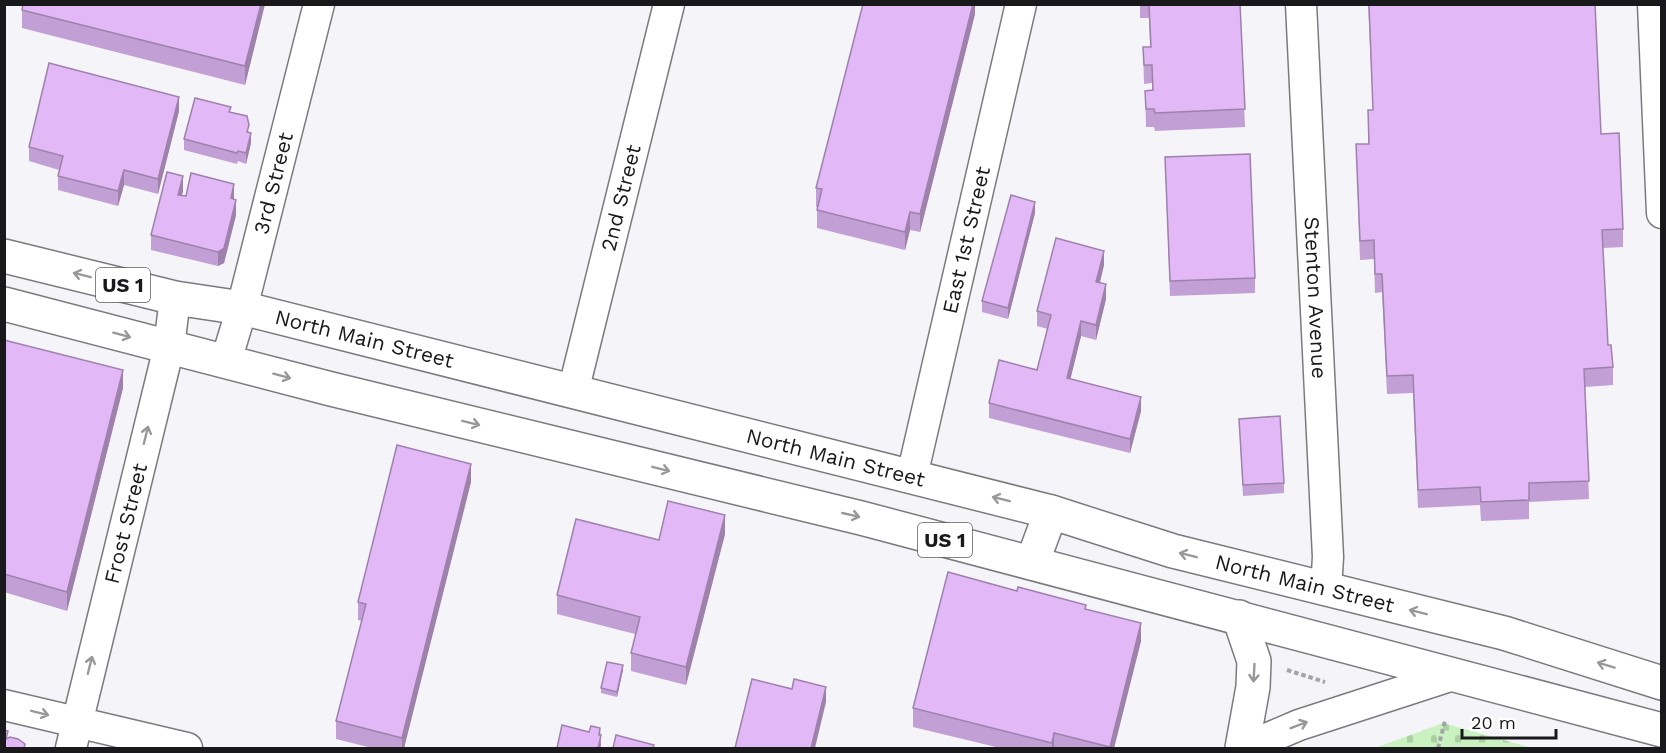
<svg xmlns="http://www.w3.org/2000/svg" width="1666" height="753" viewBox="0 0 1666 753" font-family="'Work Sans',sans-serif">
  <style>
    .cemetery { fill: url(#cemetery-stones) }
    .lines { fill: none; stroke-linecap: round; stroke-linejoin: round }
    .minor-casing { stroke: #7b7b7f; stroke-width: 33 }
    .major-casing { stroke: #7b7b7f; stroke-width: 36 }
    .path { stroke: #a4a3a7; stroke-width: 4; stroke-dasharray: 4.5 3; stroke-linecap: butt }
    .minor { stroke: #fff; stroke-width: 30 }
    .major { stroke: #fff; stroke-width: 33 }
    .wall { fill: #c29fd4 }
    .shaded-wall { fill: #9e82ac }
    .building { fill: #e2b9f6; stroke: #9e82ac; stroke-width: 1.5 }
    .oneway { stroke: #989898 }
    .labels { text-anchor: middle; stroke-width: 4.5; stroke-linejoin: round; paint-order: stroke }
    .shield { fill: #fff; stroke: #5e5e5f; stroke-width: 1.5 }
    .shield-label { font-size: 20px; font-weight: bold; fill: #19191b }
    .street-label { font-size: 21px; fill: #19191b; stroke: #fff }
  </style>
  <defs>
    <pattern id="cemetery-stones" width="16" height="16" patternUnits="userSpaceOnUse" patternTransform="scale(1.5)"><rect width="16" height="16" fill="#c9f2c0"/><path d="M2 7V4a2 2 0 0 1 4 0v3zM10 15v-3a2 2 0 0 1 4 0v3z" fill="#accfa4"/></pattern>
  </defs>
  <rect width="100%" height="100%" fill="#f5f4f9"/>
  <path class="cemetery" d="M 1443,723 L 1532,748 L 1375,748 Z"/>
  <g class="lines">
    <defs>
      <g id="minor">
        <path id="s1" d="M 1301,4 L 1328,557 L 1326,589"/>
        <path d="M 1653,4 L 1662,213"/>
        <path id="s2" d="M 226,361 L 242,308 L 319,4"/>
        <path id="s3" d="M 573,392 L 669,4"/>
        <path id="s4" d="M 912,476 L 1021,4"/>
        <path d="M 4,705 L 187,748"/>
        <path id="s5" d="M 71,748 L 169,347 L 175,298"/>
        <path d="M 1245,748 L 1299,725 L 1453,675"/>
      </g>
      <g id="major">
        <path id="s6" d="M 4,256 L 175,298 L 242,308 L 1051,512 L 1173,551 L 1504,633 L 1662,683"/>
        <path d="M 4,304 L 331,389 L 861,518 L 1662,730"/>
        <path d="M 1032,563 L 1051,512"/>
        <path d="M 1239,617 L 1254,661 L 1253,687 L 1242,748"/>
      </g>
    </defs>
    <use href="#minor" class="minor-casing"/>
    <use href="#major" class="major-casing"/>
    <path class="path" d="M 1287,670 L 1325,682
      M 1438,748 L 1445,721"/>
    <use href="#minor" class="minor"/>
    <use href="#major" class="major"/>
  </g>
  <path class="wall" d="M 265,4 L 245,85 L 22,28 L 22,10 Z
    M 975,4 L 975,14 L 920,232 L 910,230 L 905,250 L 817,228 L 817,207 L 816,207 L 816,188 Z
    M 1140,4 L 1240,4 L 1245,127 L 1155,131 L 1154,127 L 1146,127 L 1145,91 L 1152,90 L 1152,83 L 1144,84 L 1143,47 L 1150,47 L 1149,18 L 1140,18 Z
    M 1368,4 L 1595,4 L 1601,134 L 1623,229 L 1623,247 L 1603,248 L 1608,345 L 1613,367 L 1613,385 L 1585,387 L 1589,499 L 1529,502 L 1529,519 L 1481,521 L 1480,505 L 1418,508 L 1413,393 L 1387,394 L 1382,292 L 1375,293 L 1374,259 L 1360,260 L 1356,144 L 1368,144 L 1368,110 L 1373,110 Z
    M 179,111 L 158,194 L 124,185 L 118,206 L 58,190 L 58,176 L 59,170 L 29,161 L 29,147 Z
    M 231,112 L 249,132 L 251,143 L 246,164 L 238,161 L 237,164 L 184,150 L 184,139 Z
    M 1165,157 L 1255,278 L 1255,293 L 1170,296 Z
    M 183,191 L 182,195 L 186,196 L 234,199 L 236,215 L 224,263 L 218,266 L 151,250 L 151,235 Z
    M 1035,213 L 1008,319 L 982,312 L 982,301 Z
    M 1104,265 L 1100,283 L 1106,299 L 1096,340 L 1081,336 L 1070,379 L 1141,411 L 1130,453 L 989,418 L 989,403 L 1037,370 L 1048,329 L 1037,326 L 1037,311 Z
    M 4,340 L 123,388 L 67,611 L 4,592 Z
    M 1239,419 L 1284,483 L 1284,493 L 1243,496 Z
    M 471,482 L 404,748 L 372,748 L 336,739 L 336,721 L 362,621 L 358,620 L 358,602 Z
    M 725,534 L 686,685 L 631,671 L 631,653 L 635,634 L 557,614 L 557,595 L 659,540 Z
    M 1017,591 L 1086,609 L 1141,641 L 1114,748 L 1000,748 L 913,727 L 913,708 Z
    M 623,670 L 617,697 L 601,693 L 601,688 Z"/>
  <path class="shaded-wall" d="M 261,4 L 265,4 L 245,85 L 245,66 Z
    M 973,4 L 975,4 L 975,14 L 920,232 L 920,214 Z
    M 179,97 L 179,111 L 158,194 L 158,179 Z
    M 251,133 L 251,143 L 246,164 L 246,153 Z
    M 124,170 L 124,185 L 118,206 L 118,191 Z
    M 183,176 L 183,191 L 178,209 L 178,195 Z
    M 234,184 L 234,198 L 231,213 L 231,198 Z
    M 236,200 L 236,215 L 224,263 L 218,266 L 218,252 Z
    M 1035,202 L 1035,213 L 1008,319 L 1008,308 Z
    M 910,212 L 910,230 L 905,250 L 905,232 Z
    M 1104,251 L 1104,265 L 1096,297 L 1096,282 Z
    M 1106,284 L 1106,299 L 1096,340 L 1096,325 Z
    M 1081,321 L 1081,336 L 1067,393 L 1067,378 Z
    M 123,370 L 123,388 L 67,611 L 67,592 Z
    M 1141,397 L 1141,411 L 1130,453 L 1130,439 Z
    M 471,464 L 471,482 L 404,748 L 402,748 L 402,738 Z
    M 725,515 L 725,534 L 686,685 L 686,667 Z
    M 1141,623 L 1141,641 L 1114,748 L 1110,748 Z
    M 623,665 L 623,670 L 617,697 L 617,692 Z
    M 826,687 L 826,702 L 815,748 L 811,748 Z
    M 600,728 L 601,746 L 600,748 L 598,748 Z
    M 1054,733 L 1054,748 L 1052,748 L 1052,743 Z"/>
  <path class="building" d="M 23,4 L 261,4 L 245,66 L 22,10 Z
    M 863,4 L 973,4 L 920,214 L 910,212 L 905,232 L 817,210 L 822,189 L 816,188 Z
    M 1149,4 L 1240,4 L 1245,109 L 1155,113 L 1154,109 L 1146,109 L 1145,91 L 1153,90 L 1152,65 L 1144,65 L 1143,47 L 1151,47 Z
    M 1369,4 L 1595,4 L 1601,134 L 1619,133 L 1623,229 L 1602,230 L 1608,345 L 1611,345 L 1613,367 L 1584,369 L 1589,481 L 1529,483 L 1529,500 L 1481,502 L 1480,487 L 1418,490 L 1413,375 L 1387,376 L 1382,274 L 1375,274 L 1374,240 L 1360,241 L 1356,144 L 1369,144 L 1368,110 L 1373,110 Z
    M 49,63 L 179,97 L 158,179 L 124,170 L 118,191 L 58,176 L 63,156 L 29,147 Z
    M 195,98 L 231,107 L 229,112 L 247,116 L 249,125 L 247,132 L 251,133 L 246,153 L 238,151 L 237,153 L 184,139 Z
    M 1250,154 L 1255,278 L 1170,281 L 1165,157 Z
    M 167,172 L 183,176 L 178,195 L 186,196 L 191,173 L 234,184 L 231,198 L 236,200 L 224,248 L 218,252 L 151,235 Z
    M 1011,195 L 1035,202 L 1008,308 L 982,301 Z
    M 1056,238 L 1104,251 L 1096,282 L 1106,284 L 1096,325 L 1081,321 L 1067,378 L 1141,397 L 1130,439 L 989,403 L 999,360 L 1037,370 L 1051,315 L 1037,311 Z
    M 4,340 L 123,370 L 67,592 L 4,574 Z
    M 1280,416 L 1284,483 L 1243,485 L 1239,419 Z
    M 397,445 L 471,464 L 402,738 L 336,721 L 366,604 L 358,602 Z
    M 668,501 L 725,515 L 686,667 L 631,653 L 640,617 L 557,595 L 576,519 L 659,540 Z
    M 948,572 L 1017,591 L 1018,587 L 1086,605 L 1085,609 L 1141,623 L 1110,747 L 1054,733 L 1052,743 L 913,708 Z
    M 607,662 L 623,665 L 617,692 L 601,688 Z
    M 752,679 L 792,689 L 794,679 L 826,687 L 811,748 L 735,748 Z
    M 562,725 L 589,732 L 591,726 L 600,728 L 599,735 L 601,735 L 598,748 L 557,748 Z
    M 4,730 L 8,731 L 6,739 L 10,737 L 18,739 L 25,744 L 24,748 L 4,748 Z
    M 616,735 L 654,745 L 653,748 L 613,748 Z"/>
  <defs><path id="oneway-shaft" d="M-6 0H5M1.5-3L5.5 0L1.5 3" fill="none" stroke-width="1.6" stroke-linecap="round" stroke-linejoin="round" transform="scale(1.5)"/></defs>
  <g class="oneway">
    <use href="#oneway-shaft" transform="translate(82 275) rotate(-166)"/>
    <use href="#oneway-shaft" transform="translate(122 335) rotate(15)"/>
    <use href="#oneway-shaft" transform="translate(282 376) rotate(15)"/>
    <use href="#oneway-shaft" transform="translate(471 423) rotate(14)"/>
    <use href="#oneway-shaft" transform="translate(146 435) rotate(-76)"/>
    <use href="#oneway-shaft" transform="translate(661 469) rotate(14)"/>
    <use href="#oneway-shaft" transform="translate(1001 499) rotate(-166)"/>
    <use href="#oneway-shaft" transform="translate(851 515) rotate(13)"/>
    <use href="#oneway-shaft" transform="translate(1188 555) rotate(-166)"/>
    <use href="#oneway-shaft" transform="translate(1418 612) rotate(-166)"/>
    <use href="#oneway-shaft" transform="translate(90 665) rotate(-76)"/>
    <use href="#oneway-shaft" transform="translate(1606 665) rotate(-163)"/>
    <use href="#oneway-shaft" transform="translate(1254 673) rotate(93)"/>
    <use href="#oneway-shaft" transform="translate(40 713) rotate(14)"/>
    <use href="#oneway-shaft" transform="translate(1299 725) rotate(-21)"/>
  </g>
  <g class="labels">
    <g class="shield">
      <rect x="96" y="268" width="54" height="34" rx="4.5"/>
      <rect x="918" y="523" width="54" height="34" rx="4.5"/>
    </g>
    <g class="shield-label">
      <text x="123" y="292">US 1</text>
      <text x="945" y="547">US 1</text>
    </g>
    <g class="street-label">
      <text dy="7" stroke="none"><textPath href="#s2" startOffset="184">3rd Street</textPath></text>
      <text dy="7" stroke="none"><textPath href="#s3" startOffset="200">2nd Street</textPath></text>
      <text dy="7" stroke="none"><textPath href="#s4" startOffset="242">East 1st Street</textPath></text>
      <text dy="7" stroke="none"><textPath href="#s1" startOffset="294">Stenton Avenue</textPath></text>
      <text dy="7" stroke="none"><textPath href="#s6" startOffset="370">North Main Street</textPath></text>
      <text dy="7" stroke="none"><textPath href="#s6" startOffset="856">North Main Street</textPath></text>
      <text dy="7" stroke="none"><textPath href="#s5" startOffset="231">Frost Street</textPath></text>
      <text dy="7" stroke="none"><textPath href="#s6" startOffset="1342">North Main Street</textPath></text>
    </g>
  </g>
  <rect width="1666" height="753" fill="none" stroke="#19191b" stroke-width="12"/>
  <path d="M1462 729v9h94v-9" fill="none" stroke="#19191b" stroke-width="3"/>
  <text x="1471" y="729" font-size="18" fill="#19191b" stroke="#ffffff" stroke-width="4.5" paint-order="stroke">20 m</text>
</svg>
